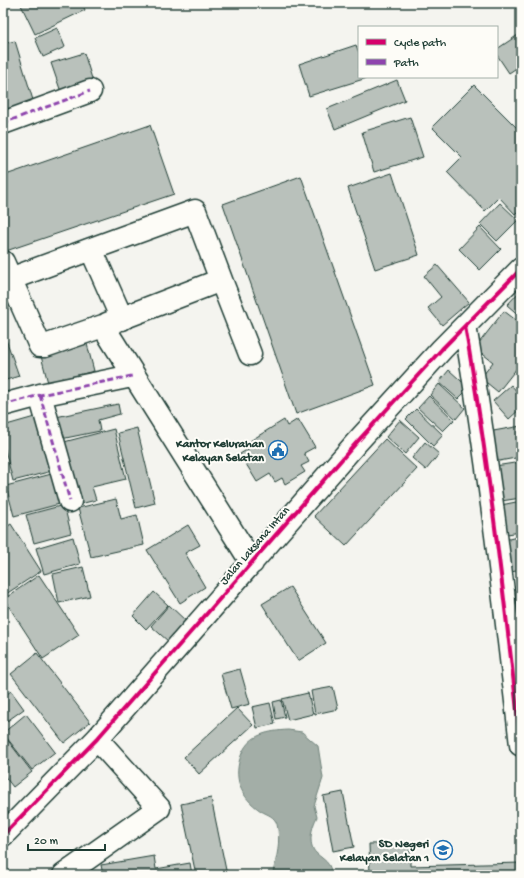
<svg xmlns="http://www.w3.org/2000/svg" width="524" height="878" viewBox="0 0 524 878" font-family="'Gochi Hand',sans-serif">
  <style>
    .water { fill: #a3aea7; stroke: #6e8179 }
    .building { fill: #b9c1bb; stroke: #1f3d34 }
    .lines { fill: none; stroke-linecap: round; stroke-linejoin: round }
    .minor-casing { stroke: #1f3d34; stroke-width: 25 }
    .minor { stroke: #fdfcf7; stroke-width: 22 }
    .quiet { stroke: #8e44ad; stroke-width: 3; stroke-dasharray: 6 3; stroke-linecap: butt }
    .cycleway-casing { stroke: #fdfcf7; stroke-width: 6 }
    .cycleway { stroke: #d6006c; stroke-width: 4 }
    .labels { text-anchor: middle; stroke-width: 4; stroke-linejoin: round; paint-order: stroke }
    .poi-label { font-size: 12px; font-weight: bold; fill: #1f3d34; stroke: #fdfcf7; text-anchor: end }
    .street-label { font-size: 12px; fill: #1f3d34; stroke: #fdfcf7 }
  </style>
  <rect width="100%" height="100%" fill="#f4f4ef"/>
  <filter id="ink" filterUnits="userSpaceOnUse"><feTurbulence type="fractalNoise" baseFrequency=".025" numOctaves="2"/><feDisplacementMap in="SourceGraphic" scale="8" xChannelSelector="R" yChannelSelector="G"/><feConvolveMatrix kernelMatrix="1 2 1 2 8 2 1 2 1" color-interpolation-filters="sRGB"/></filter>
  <g filter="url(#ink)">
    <path class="water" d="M 288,730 L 302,732 L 318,746 L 323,778 L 314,806 L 317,817 C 312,826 307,844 316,853 C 325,861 330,862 332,875 L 272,875 C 277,858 281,841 277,824 C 274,816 268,815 261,811 C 240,797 232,777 242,753 C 250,734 269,731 288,730 Z"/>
    <path class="building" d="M 3,3 L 16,3 L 3,9 Z
      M 20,3 L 82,3 L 85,10 L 35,34 Z
      M 57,28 L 65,47 L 43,57 L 35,38 Z
      M 521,33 L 521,65 L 509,73 L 497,55 L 497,49 Z
      M 15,41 L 36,110 L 3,120 L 3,44 Z
      M 356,45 L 359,53 L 359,77 L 367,78 L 309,96 L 299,64 Z
      M 84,53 L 94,85 L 62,95 L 51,63 Z
      M 397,80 L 405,100 L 335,129 L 327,109 Z
      M 474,85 L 521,132 L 521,208 L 515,214 L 499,197 L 485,211 L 447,172 L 462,157 L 432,127 Z
      M 410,117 L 423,157 L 374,172 L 362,132 Z
      M 150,125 L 174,194 L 3,252 L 3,176 Z
      M 392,173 L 419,255 L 375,269 L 348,188 Z
      M 301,176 L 375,385 L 296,414 L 223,204 Z
      M 500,203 L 518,220 L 497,241 L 480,224 Z
      M 480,227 L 501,249 L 480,270 L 459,249 Z
      M 437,265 L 469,302 L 442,325 L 428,308 L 441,297 L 424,276 Z
      M 521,290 L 521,317 L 507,305 Z
      M 504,311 L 521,324 L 521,363 L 498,392 L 481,378 L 493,362 L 475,348 Z
      M 3,331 L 19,376 L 3,381 Z
      M 87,344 L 94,371 L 48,383 L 41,356 Z
      M 449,370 L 469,388 L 458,399 L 439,382 Z
      M 439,384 L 465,408 L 456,419 L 430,395 Z
      M 511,385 L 521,396 L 521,408 L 509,419 L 493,401 Z
      M 429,396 L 454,420 L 443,431 L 418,408 Z
      M 118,404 L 120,414 L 98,420 L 100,431 L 56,440 L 51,418 Z
      M 416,409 L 443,435 L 433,446 L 406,419 Z
      M 38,416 L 52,471 L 13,481 L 3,442 L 3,426 Z
      M 298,419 L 315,447 L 304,453 L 309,462 L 301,466 L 305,472 L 285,484 L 282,478 L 275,482 L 270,474 L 257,482 L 240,454 L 253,446 L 250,441 L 284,420 L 287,426 Z
      M 400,420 L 419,437 L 405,454 L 386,437 Z
      M 521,426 L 521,457 L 494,462 L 488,432 Z
      M 137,428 L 155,503 L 136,508 L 118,433 Z
      M 114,429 L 126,479 L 92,487 L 96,500 L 76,505 L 60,443 Z
      M 385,439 L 417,469 L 346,546 L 314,516 Z
      M 425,442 L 439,454 L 426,470 L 412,458 Z
      M 521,462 L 521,498 L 501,501 L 495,466 Z
      M 59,472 L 67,502 L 14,516 L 6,486 Z
      M 116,499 L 121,519 L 137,515 L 144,545 L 91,557 L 78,508 Z
      M 521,501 L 521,532 L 507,534 L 501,505 Z
      M 64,505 L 71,533 L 34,543 L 26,515 Z
      M 11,524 L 41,571 L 3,596 L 3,529 Z
      M 188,525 L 200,545 L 185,553 L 205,587 L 180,603 L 147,550 Z
      M 521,536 L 521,570 L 511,572 L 505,540 Z
      M 73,537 L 80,564 L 44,574 L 36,548 Z
      M 83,567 L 90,596 L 59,603 L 53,574 Z
      M 39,575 L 79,635 L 43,659 L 4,599 Z
      M 521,586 L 521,602 L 512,604 L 508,589 Z
      M 290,587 L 326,643 L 298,661 L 262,604 Z
      M 154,592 L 168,605 L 146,629 L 133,616 Z
      M 169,605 L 187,622 L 169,642 L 151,626 Z
      M 37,653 L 90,722 L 64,743 L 11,674 Z
      M 240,669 L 250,704 L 231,709 L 221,674 Z
      M 333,687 L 338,709 L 315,714 L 311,691 Z
      M 11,691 L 24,709 L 3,724 L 3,697 Z
      M 308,693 L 313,714 L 288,720 L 282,699 Z
      M 281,700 L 285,717 L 276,719 L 273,702 Z
      M 270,703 L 275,724 L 257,728 L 252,707 Z
      M 237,708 L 253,725 L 199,774 L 184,757 Z
      M 26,714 L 55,752 L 32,770 L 3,733 Z
      M 3,734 L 32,772 L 13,787 L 3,774 Z
      M 343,792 L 354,847 L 333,851 L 323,796 Z
      M 211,798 L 227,875 L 196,875 L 181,804 Z
      M 410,843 L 410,866 L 521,863 L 521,875 L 370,875 L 369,844 Z
      M 154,856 L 156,869 L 190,863 L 192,875 L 103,875 L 101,865 Z"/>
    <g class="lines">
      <defs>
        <path id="minor" d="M 3,123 L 90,91
          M 3,262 L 40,346 L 45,346 L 103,326 L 252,563
          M 10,279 L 91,249
          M 122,319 L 91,249 L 195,211 L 221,280
          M 107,324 L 221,280 L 250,354
          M 465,326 C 489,465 505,605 521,745
          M 40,395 L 70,501
          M 3,405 L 40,395 L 132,376
          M 3,835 L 97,739 L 357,442 L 442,349 L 521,269
          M 64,875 L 159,808 L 97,739"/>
      </defs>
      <use href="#minor" class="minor-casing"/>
      <use href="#minor" class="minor"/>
      <path class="quiet" d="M 3,123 L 90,91
        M 40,395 L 70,501
        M 3,405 L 40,395 L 132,376"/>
      <defs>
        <path id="cycleway" d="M 465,326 C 489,465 505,605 521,745
          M 3,835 L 97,739 L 357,442 L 442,349 L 521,269"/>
      </defs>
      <use href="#cycleway" class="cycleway-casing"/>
      <use href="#cycleway" class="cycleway"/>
    </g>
  </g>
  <defs>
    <symbol id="civic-ring" viewBox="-11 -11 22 22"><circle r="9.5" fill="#fdfcf7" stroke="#1f6fb2" stroke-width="1.5"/><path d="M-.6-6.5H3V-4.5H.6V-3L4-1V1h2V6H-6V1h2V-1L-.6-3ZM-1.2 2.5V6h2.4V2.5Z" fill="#1f6fb2"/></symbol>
    <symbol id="school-ring" viewBox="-11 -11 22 22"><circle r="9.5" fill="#fdfcf7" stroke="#1f6fb2" stroke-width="1.5"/><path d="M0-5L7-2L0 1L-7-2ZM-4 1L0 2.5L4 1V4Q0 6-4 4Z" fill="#1f6fb2"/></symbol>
  </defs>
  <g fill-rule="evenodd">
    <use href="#civic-ring" x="267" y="439" width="22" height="22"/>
    <use href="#school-ring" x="432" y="839" width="22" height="22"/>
  </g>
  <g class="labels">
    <g class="poi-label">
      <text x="264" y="447">Kantor Kelurahan<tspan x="264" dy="14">Kelayan Selatan</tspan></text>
      <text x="429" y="847">SD Negeri<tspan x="429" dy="14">Kelayan Selatan 1</tspan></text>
    </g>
    <g class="street-label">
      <text transform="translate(254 545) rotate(-49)" y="4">Jalan Laksana Intan</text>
    </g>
  </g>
  <rect width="524" height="878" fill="none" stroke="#fdfcf7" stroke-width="16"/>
  <rect x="8" y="8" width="508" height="862" fill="none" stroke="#1f3d34" stroke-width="1.5" filter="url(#ink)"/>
  <rect x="358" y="26" width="140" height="52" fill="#fdfcf7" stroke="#a4b0a9"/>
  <rect x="366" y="39" width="20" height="6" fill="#d6006c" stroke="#a4b0a9"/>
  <text x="394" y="46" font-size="12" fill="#1f3d34">Cycle path</text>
  <rect x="366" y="59" width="20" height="6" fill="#8e44ad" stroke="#a4b0a9"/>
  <text x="394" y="66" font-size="12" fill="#1f3d34">Path</text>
  <path d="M28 844v6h77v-6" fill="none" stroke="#1f3d34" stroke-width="2"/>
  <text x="34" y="844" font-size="12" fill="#1f3d34" stroke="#fdfcf7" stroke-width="3" paint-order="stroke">20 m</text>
</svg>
